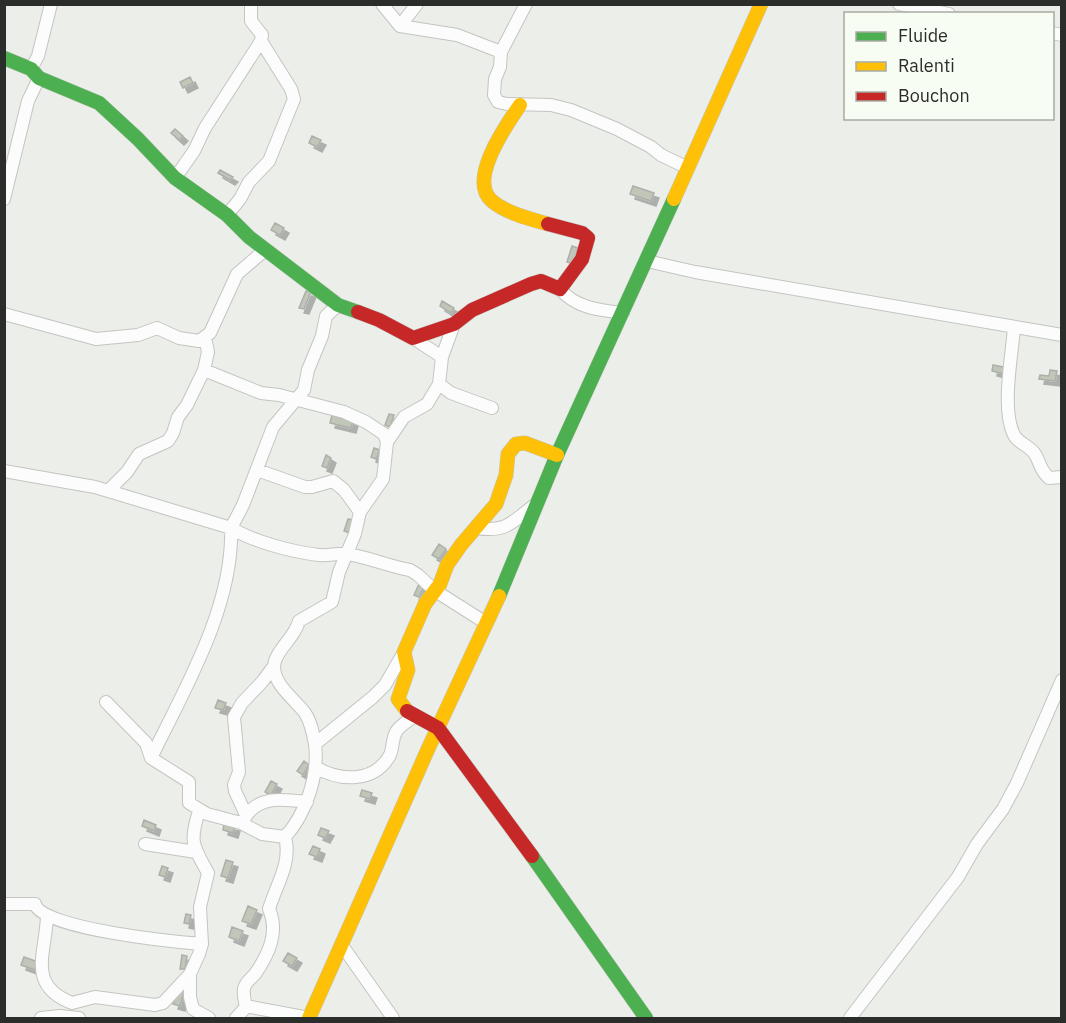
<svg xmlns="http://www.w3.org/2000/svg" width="1066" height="1023" viewBox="0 0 1066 1023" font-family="'IBM Plex Sans',sans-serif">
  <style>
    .building { fill: #c0c7b8; stroke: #adafab; stroke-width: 1.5; filter: url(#shadow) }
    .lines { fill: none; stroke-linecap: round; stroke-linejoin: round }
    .street-casing { stroke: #c3c5c1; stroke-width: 14 }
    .fast-casing { stroke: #c3c5c1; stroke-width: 15 }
    .slow-casing { stroke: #c3c5c1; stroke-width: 15 }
    .jam-casing { stroke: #c3c5c1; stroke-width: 15 }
    .street { stroke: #fcfcfc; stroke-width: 12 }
    .fast { stroke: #4caf50; stroke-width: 14 }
    .slow { stroke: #ffc107; stroke-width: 14 }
    .jam { stroke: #c62828; stroke-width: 14 }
  </style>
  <defs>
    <filter id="shadow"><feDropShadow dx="5" dy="5" stdDeviation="0" flood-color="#0004"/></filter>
  </defs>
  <rect width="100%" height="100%" fill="#ebeee9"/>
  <path class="building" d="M 190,77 L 193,83 L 183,88 L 180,82 Z
    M 175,129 L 183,136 L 179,140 L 171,133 Z
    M 312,136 L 321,140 L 317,147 L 309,143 Z
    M 220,170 L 233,177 L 230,180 L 218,173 Z
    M 633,186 L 654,193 L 651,201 L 630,194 Z
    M 275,223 L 284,228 L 280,235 L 271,230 Z
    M 572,246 L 578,248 L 573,264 L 567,262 Z
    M 306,291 L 311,292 L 304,309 L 299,308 Z
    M 442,301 L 454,308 L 451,313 L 440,306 Z
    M 993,365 L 1009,368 L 1008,375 L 992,371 Z
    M 1050,370 L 1057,371 L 1055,381 L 1039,379 L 1040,375 L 1049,376 Z
    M 389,414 L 394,415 L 390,427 L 385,425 Z
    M 332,415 L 353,421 L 351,428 L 330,423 Z
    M 374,448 L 380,450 L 376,459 L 371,457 Z
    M 326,455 L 331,458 L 327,468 L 322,466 Z
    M 348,519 L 354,520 L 350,533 L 344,531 Z
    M 439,544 L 446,549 L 439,559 L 432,555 Z
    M 419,584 L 424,587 L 419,597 L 414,595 Z
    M 218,700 L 226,703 L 223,710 L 215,708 Z
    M 304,761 L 309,765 L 303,775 L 297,771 Z
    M 271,781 L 277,784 L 271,795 L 265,792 Z
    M 362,790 L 372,793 L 370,799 L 360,796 Z
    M 144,820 L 156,825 L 154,831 L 142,826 Z
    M 224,824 L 235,826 L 233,833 L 223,830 Z
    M 321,828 L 329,831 L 325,838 L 318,835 Z
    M 313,846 L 320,849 L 317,857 L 309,854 Z
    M 226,860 L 233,862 L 228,878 L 221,876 Z
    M 162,866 L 168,868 L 165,877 L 159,875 Z
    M 248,906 L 257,910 L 251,924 L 242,921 Z
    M 186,914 L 191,915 L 189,924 L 184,923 Z
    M 232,927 L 243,931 L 239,941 L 229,937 Z
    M 288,953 L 297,958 L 292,966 L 283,961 Z
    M 182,955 L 187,956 L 185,969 L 180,969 Z
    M 24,957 L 38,962 L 35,970 L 21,965 Z
    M 177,990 L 184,992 L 180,1006 L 173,1004 Z"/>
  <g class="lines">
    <defs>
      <path id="street" d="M 382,4 L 400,26 L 457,35 L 501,52 L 500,67 L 495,79 L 494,95 L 498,102 L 507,104 L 551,105 L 571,110 L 617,129 L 651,147 L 661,155 L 688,168
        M 899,4 L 949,14
        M 400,26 L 417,4
        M 1052,33 L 1062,35
        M 501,52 L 526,4
        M 31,69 L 38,56 L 51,4
        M 175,178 L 194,151 L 205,128 L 261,41 L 262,35 L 251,21 L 251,4
        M 4,199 L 28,101 L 39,78
        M 227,215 L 240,199 L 249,182 L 269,161 L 294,99 L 291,89 L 261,41
        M 647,261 L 695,272 L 1062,335
        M 560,289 C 576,308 598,310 623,313
        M 338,305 L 326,316 L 322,336 L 308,370 L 304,390 L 273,427 L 243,505 L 231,528 C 254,542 293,552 319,555 C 329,556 337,553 347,554 C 368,557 388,566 410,570 L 418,575 L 434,590 L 486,623
        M 4,314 L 96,339 L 138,335 L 157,328 L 179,338 L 199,341 L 210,333 L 237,274 L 265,250
        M 1014,327 C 1012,357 1001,409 1014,435 C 1018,443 1030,446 1035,454 C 1041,464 1039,469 1049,478 L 1062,477
        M 413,338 L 442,357 L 439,384 L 451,393 L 492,408
        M 442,357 L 454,324
        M 204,370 L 261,393 L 279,395 L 344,412 L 366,422 L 384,434 L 387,442
        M 257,470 L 305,487 L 312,487 L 333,481 L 344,490 L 360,512
        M 4,471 L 95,487 L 231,528 C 234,606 184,690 151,758
        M 108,491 L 127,472 L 139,454 L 168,441 L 173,433 L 178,417 L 187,405 L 204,370 L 208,352 L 205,337
        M 477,528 C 507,533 513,521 536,504
        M 106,702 L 146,743 L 151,758 L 189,782 L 189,803 L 207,814 L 241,823 L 262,834 L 285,837
        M 315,744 C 313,733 311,722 305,713 C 295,699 269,682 275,661 C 280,646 295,637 299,621 L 332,602 L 339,572 L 355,534 L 360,512 L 383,479 L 387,442 L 404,417 L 427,404 L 439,384
        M 315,767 C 339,781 374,784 390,755 C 393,748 392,739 396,732 C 399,726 408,721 413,717
        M 246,815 L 235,791 L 234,785 L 239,772 L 234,717 L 242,703 L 262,682 L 274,666
        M 244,819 C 258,795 282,799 307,802
        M 145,844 L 196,852
        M 4,904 L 35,904 C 42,929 176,942 202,944
        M 47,916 C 46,953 26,985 72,1003 L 95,997 L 155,1005 L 163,1003 L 190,974 L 199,954 L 202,944 L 200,907 L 208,873 C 193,846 189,842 199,811
        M 341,944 L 393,1018
        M 190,974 L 190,997 L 193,1009 L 209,1018
        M 246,1007 C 245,1002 243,994 244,989 C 245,982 251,979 255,974 C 269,954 279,932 269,909 C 276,885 292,863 285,837 C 306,814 319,775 315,744 L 373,697 L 385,685 L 404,652
        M 41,1018 L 60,1016 L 79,1018
        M 236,1018 L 246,1007 L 251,1007 L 309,1018
        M 850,1018 L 958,877 L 977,844 L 1003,809 L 1017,783 L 1062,680"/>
      <path id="fast" d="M 4,58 L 31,69 L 39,78 L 99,103 L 138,139 L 175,178 L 227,215 L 249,237 L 338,305 L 358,312
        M 499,596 L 557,455 L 674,199
        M 532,856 L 646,1018"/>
      <path id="slow" d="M 520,105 C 507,124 467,180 492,201 C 506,213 530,219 548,224
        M 674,199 L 761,4
        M 407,711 L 398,699 L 408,670 L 404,652 L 425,604 L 440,584 L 447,565 L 461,545 L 496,504 L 506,475 L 508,454 L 516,444 L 525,443 L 557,455
        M 309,1018 L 428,749 L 499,596"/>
      <path id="jam" d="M 358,312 L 379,320 L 413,338 L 454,324 L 472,310 L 531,284 L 541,281 L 560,289 L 582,259 L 588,238 L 582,233 L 548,224
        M 407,711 L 438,728 L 532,856"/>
    </defs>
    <use href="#street" class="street-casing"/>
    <use href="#fast" class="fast-casing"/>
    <use href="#slow" class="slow-casing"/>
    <use href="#jam" class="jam-casing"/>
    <use href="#street" class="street"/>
    <use href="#fast" class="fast"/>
    <use href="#slow" class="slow"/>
    <use href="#jam" class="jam"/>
  </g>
  <rect width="1066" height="1023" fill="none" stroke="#2b2d2a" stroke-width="12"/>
  <rect x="844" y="12" width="210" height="108" fill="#f8fdf4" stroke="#a6aaa3" stroke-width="1.5"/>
  <rect x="856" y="32" width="30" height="9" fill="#4caf50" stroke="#a6aaa3" stroke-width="1.5"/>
  <text x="898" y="42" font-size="18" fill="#2b2d2a">Fluide</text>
  <rect x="856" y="62" width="30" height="9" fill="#ffc107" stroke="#a6aaa3" stroke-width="1.5"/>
  <text x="898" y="72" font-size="18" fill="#2b2d2a">Ralenti</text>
  <rect x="856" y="92" width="30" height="9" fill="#c62828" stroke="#a6aaa3" stroke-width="1.5"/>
  <text x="898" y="102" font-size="18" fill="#2b2d2a">Bouchon</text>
</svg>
